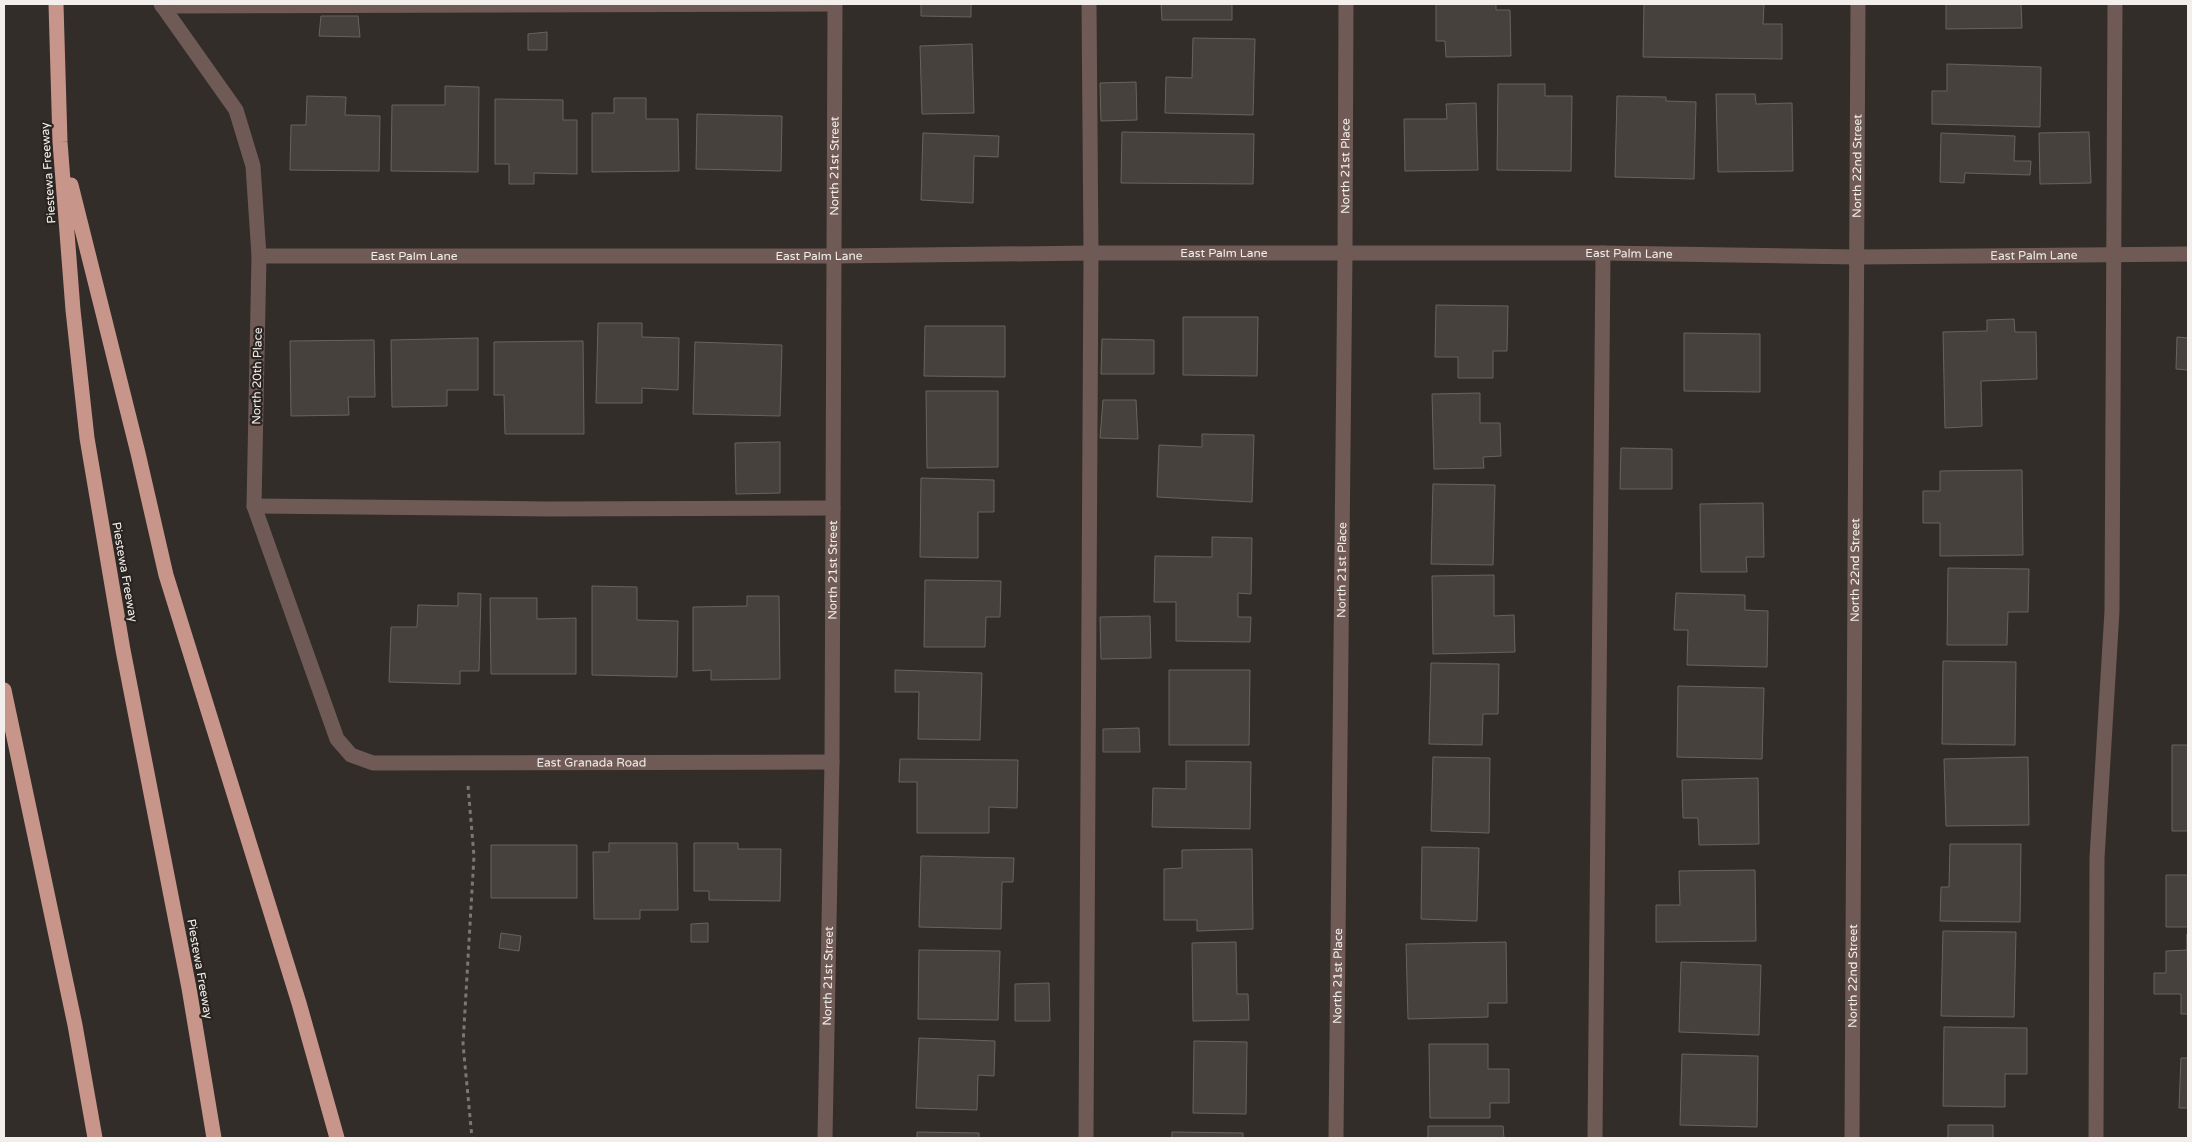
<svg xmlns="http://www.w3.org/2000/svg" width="2192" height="1142" viewBox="0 0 2192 1142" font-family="'Varela Round',sans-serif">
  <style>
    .building { fill: #46413c; stroke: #68635e }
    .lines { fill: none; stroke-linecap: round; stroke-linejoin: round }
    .path { stroke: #7c7774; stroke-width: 3; stroke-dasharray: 4 4; stroke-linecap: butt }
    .service { stroke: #6f5a56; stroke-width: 15 }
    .minor { stroke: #6f5a56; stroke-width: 15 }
    .motorway { stroke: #c8958b; stroke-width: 15 }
    .labels { text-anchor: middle; stroke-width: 4.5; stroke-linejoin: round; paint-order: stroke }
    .street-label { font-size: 12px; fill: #f2eeeb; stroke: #29241f }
  </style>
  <rect width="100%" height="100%" fill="#322d29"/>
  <path class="building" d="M 921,4 L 971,4 L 971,17 L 921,16 Z
    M 1161,4 L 1232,4 L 1232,20 L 1162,20 Z
    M 1436,4 L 1496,4 L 1496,10 L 1510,10 L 1511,56 L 1446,57 L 1445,41 L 1436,41 Z
    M 1644,4 L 1764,4 L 1763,24 L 1782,24 L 1782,59 L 1643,57 Z
    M 1946,4 L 2021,4 L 2022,28 L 1946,29 Z
    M 321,16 L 358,16 L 360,37 L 319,36 Z
    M 547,32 L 547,50 L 528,50 L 528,34 Z
    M 1193,38 L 1255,39 L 1253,115 L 1165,113 L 1166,77 L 1192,78 Z
    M 972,44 L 974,113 L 922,114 L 920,46 Z
    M 1947,64 L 2041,67 L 2040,127 L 1932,124 L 1932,91 L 1947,91 Z
    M 1136,82 L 1137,120 L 1101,121 L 1100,83 Z
    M 1498,84 L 1545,84 L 1545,96 L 1572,96 L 1571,171 L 1497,170 Z
    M 445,86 L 479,87 L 478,172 L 391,171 L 392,105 L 445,105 Z
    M 1716,94 L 1755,94 L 1756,104 L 1792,103 L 1793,171 L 1718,172 Z
    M 307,96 L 346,97 L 345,115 L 380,116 L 379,171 L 290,170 L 291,125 L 306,125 Z
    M 1617,96 L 1666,97 L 1666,101 L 1696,102 L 1694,179 L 1615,177 Z
    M 614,98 L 646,98 L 646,119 L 678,119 L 679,171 L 592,172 L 592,113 L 614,113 Z
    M 495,99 L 563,100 L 563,120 L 577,120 L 577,174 L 534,173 L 534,184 L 509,184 L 509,164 L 495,164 Z
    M 1476,103 L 1478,170 L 1405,171 L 1404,119 L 1447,119 L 1446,104 Z
    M 697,114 L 782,116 L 781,171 L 696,169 Z
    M 1122,132 L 1254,134 L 1253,184 L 1121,183 Z
    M 2089,132 L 2091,183 L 2040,184 L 2039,133 Z
    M 923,133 L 999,136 L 998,157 L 974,156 L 973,203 L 921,200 Z
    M 1941,133 L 2015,136 L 2014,161 L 2031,161 L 2030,175 L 1965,173 L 1964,183 L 1940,182 Z
    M 1436,305 L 1508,306 L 1507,351 L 1493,351 L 1493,378 L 1458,378 L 1458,357 L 1435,357 Z
    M 1183,317 L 1258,317 L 1257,376 L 1183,375 Z
    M 2014,319 L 2015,332 L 2036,332 L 2037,379 L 1981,381 L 1982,426 L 1945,428 L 1943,332 L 1987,331 L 1987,320 Z
    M 598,323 L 642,323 L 642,337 L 679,338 L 678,390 L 642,388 L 642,403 L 596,403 Z
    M 925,326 L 1005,326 L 1005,377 L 924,376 Z
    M 1684,333 L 1760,334 L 1760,392 L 1684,391 Z
    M 2177,337 L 2188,338 L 2188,370 L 2176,369 Z
    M 478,338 L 478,390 L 447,390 L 447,406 L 392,407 L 391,340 Z
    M 1102,339 L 1154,340 L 1154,374 L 1101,374 Z
    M 374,340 L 375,397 L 348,397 L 349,415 L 291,416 L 290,341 Z
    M 583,341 L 584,434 L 505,434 L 504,395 L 494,395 L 494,342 Z
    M 695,342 L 782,345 L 780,416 L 693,414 Z
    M 926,391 L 998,391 L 998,467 L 927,468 Z
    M 1480,393 L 1480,423 L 1500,423 L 1501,456 L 1483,457 L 1484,468 L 1434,469 L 1432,394 Z
    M 1103,400 L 1136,400 L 1138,439 L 1100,438 Z
    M 1202,434 L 1254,435 L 1252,502 L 1157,497 L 1159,445 L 1202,447 Z
    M 780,442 L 780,493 L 736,494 L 735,443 Z
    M 1621,448 L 1672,449 L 1672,489 L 1620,489 Z
    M 2022,470 L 2023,555 L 1940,556 L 1940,523 L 1923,523 L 1923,491 L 1940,491 L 1940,471 Z
    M 921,478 L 994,480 L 994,512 L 978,512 L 978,558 L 920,557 Z
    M 1433,484 L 1495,485 L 1493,565 L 1431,564 Z
    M 1763,503 L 1764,557 L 1746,557 L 1747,572 L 1701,572 L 1700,504 Z
    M 1212,537 L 1252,538 L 1251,594 L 1238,593 L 1238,617 L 1251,617 L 1250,642 L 1176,641 L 1176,602 L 1154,602 L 1155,556 L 1212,557 Z
    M 1948,568 L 2029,569 L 2028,612 L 2008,612 L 2007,645 L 1947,645 Z
    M 1494,575 L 1494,616 L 1514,615 L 1515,652 L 1433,654 L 1432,576 Z
    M 925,580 L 1001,581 L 1000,617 L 986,617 L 985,647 L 924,647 Z
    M 592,586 L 637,587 L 637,620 L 678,621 L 677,677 L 592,675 Z
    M 458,593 L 481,594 L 479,671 L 460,671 L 460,684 L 389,682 L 391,627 L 417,627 L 418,605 L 458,606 Z
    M 1676,593 L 1745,595 L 1745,610 L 1768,611 L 1767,667 L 1687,665 L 1688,630 L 1674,630 Z
    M 747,596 L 779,596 L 780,679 L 711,680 L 711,670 L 693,671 L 693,607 L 747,606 Z
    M 490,598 L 537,598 L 537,619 L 576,618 L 576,674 L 491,674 Z
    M 1150,616 L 1151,658 L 1101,659 L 1100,617 Z
    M 1943,661 L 2016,662 L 2015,745 L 1942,744 Z
    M 1431,663 L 1499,664 L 1498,714 L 1483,714 L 1482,745 L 1429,744 Z
    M 895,670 L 982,673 L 980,740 L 918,739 L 919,692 L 895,692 Z
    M 1169,670 L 1250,670 L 1249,745 L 1169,745 Z
    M 1678,686 L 1764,688 L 1762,759 L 1677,757 Z
    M 1139,728 L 1140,752 L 1103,752 L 1103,729 Z
    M 2172,745 L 2188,745 L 2188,831 L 2172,831 Z
    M 1433,757 L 1490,758 L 1489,833 L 1431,831 Z
    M 2028,757 L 2029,825 L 1946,826 L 1944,759 Z
    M 900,759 L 1018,760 L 1017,808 L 989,807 L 989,833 L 917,833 L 917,782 L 899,782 Z
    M 1186,761 L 1251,762 L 1250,829 L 1152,827 L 1153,788 L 1186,789 Z
    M 1758,778 L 1759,844 L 1699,845 L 1698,818 L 1683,818 L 1682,780 Z
    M 609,843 L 677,843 L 678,910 L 640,910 L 640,919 L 594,919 L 593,852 L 609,852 Z
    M 694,843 L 738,843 L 738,849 L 781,849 L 780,901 L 709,900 L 709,891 L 694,891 Z
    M 1950,844 L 2021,844 L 2020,922 L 1940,921 L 1941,887 L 1949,887 Z
    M 491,845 L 577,845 L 577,898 L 491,898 Z
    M 1422,847 L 1479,848 L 1477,921 L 1421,919 Z
    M 1252,849 L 1253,929 L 1197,931 L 1197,920 L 1164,920 L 1164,869 L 1182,868 L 1182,850 Z
    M 921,856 L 1014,858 L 1013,882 L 1002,882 L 1001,929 L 919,927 Z
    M 1755,870 L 1756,941 L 1656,942 L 1656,905 L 1680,905 L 1679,871 Z
    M 2166,875 L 2188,875 L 2188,927 L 2166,927 Z
    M 708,923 L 708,942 L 691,942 L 691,924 Z
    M 1943,931 L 2016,932 L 2014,1017 L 1941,1016 Z
    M 501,933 L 521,936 L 519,951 L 499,948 Z
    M 2187,934 L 2188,1014 L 2181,1014 L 2181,994 L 2154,994 L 2154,973 L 2166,973 L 2166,951 L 2187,950 Z
    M 1236,942 L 1237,994 L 1248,994 L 1249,1020 L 1193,1021 L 1192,943 Z
    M 1506,942 L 1507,1003 L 1488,1003 L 1488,1017 L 1408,1019 L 1406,944 Z
    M 919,950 L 1000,951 L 998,1020 L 918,1019 Z
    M 1681,962 L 1761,965 L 1759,1035 L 1679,1032 Z
    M 1049,983 L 1050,1021 L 1015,1021 L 1015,984 Z
    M 1944,1027 L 2027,1028 L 2027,1074 L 2005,1074 L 2005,1107 L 1943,1106 Z
    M 919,1038 L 995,1041 L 994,1076 L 978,1075 L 977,1110 L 916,1108 Z
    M 1194,1041 L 1247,1042 L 1246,1114 L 1193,1113 Z
    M 1429,1044 L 1488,1044 L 1488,1069 L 1509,1069 L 1509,1103 L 1490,1103 L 1490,1118 L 1430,1118 Z
    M 1682,1054 L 1758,1056 L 1757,1127 L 1680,1125 Z
    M 2181,1058 L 2188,1058 L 2188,1108 L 2179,1108 Z
    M 1948,1125 L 1993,1125 L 1993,1138 L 1948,1138 Z
    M 1428,1126 L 1503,1126 L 1504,1138 L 1428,1138 Z
    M 917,1132 L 979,1133 L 979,1138 L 917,1138 Z
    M 1172,1132 L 1243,1133 L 1243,1138 L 1172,1138 Z"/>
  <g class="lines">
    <path class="path" d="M 468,786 L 474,856 L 463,1044 L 472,1138"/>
    <path class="service" d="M 162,6 L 835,4
      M 254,506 L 547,509 L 833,508
      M 1086,1138 L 1091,253 L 1089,4
      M 1595,1138 L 1603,253
      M 2096,1138 L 2097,858 L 2112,611 L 2115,4"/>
    <g class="minor">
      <path id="s1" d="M 161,4 L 236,110 L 253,166 L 259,256 L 254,506 L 337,739 L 351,755 L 373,763 L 832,762"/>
      <path id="s2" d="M 259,256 L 835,256 L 1091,253 L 1603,253 L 1857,257 L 2188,254"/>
      <path id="s3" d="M 825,1138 L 832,762 L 835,4"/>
      <path id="s4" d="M 1336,1138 L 1345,254 L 1346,4"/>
      <path id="s5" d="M 1852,1138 L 1858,4"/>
    </g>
    <path class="motorway" d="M 56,4 L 60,142 L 73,310 L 87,438 L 123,650 L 189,988 L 214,1138
      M 71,185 L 138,453 L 166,575 L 299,1003 L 337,1138
      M 4,690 L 75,1025 L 95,1138"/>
  </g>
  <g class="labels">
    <g class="street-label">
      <text dy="4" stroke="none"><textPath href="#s3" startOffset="972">North 21st Street</textPath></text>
      <text dy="4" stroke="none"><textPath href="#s4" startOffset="972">North 21st Place</textPath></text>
      <text dy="4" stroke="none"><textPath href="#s5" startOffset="972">North 22nd Street</textPath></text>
      <text transform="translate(48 173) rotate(-94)" y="4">Piestewa Freeway</text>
      <text dy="4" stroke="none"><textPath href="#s2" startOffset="965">East Palm Lane</textPath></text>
      <text dy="4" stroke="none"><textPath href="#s2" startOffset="1370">East Palm Lane</textPath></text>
      <text dy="4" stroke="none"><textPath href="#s2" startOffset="1775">East Palm Lane</textPath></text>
      <text dy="4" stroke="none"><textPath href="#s2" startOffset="155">East Palm Lane</textPath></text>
      <text dy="4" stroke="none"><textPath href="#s2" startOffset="560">East Palm Lane</textPath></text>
      <text transform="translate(257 376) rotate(-89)" y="4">North 20th Place</text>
      <text dy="4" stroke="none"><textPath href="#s3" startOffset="568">North 21st Street</textPath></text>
      <text dy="4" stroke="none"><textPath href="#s4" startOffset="568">North 21st Place</textPath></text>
      <text dy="4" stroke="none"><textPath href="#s5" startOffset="568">North 22nd Street</textPath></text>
      <text transform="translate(125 572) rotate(80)" y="4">Piestewa Freeway</text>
      <text dy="4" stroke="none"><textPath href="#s1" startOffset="1039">East Granada Road</textPath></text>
      <text transform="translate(200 969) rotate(80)" y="4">Piestewa Freeway</text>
      <text dy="4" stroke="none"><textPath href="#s3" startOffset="162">North 21st Street</textPath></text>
      <text dy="4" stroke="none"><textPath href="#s4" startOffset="162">North 21st Place</textPath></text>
      <text dy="4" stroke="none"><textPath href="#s5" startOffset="162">North 22nd Street</textPath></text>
    </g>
  </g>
  <rect width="2192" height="1142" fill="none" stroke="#f2eeeb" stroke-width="10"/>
</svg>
